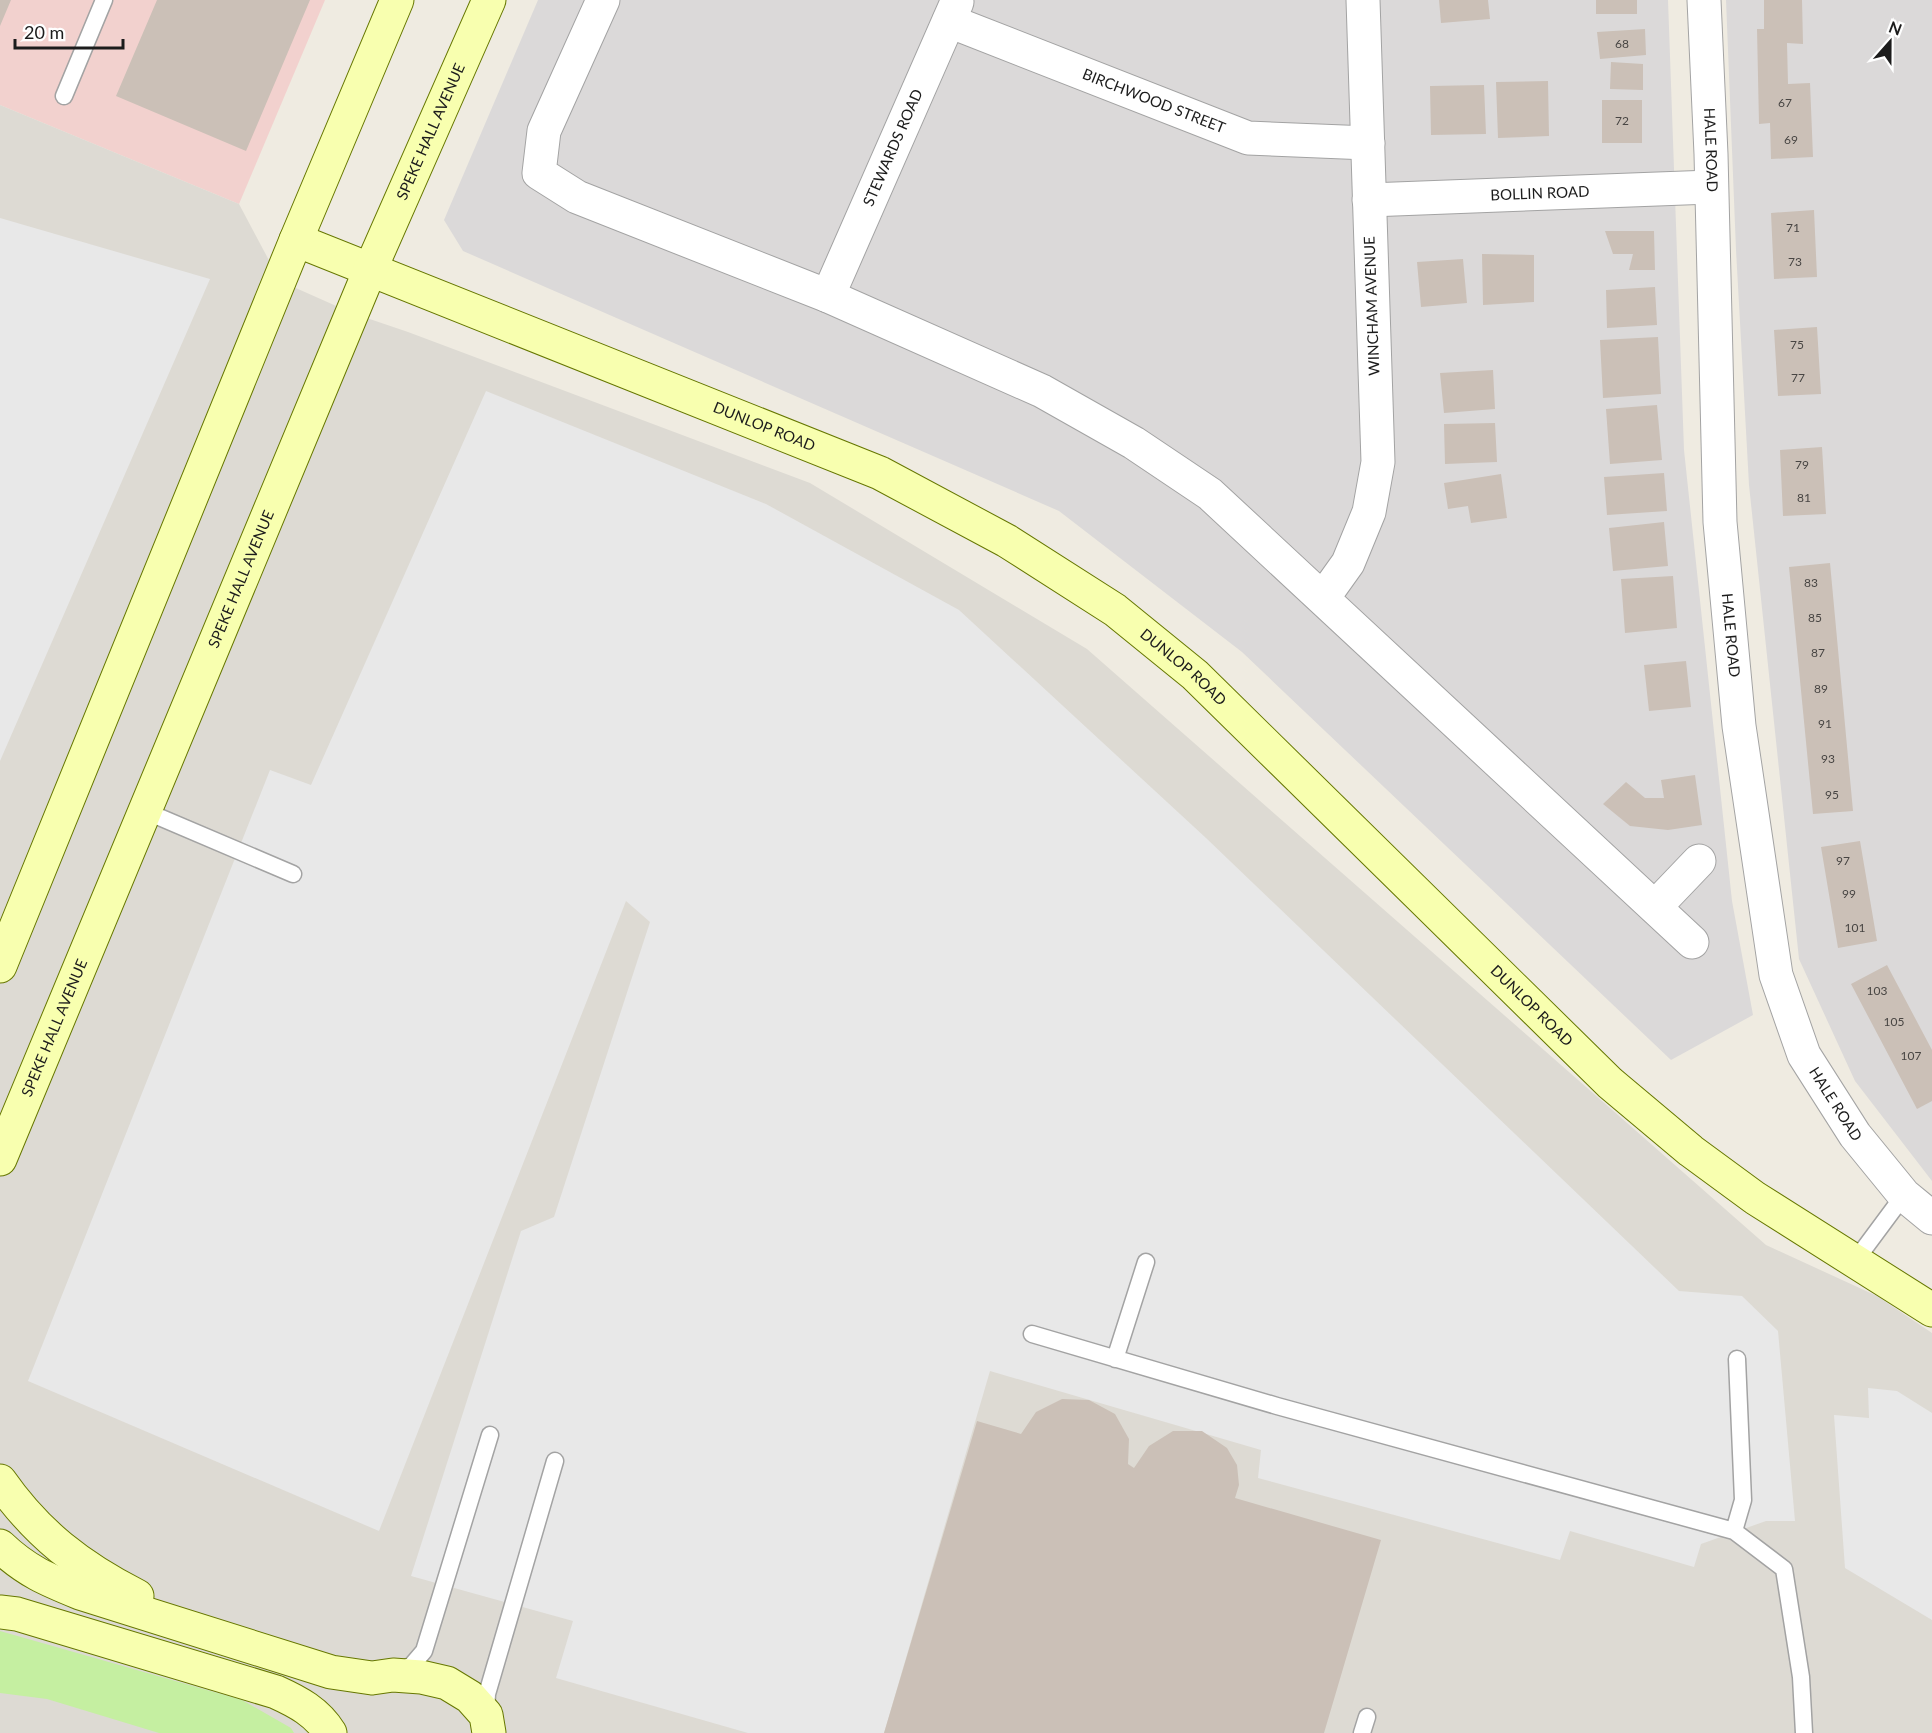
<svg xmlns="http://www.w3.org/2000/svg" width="1932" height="1733" viewBox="0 0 1932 1733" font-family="Lato,sans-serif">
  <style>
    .residential { fill: #dbd9d9 }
    .commercial { fill: #f2d1ce }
    .airport { fill: #dddad3 }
    .grass { fill: #c5efa1 }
    .parking { fill: #e8e8e8 }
    .building { fill: #cbc0b7 }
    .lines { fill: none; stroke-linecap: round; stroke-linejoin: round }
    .lane-casing { stroke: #a3a3a3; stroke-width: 19 }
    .street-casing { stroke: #a3a3a3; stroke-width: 35 }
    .secondary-casing { stroke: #670; stroke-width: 35 }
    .lane { stroke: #fff; stroke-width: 16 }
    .street { stroke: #fff; stroke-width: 33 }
    .secondary { stroke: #f8ffaf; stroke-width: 33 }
    .labels { text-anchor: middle; stroke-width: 6; stroke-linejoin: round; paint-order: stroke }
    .number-label { font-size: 12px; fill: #484543 }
    .street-label { font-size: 15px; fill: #1c1c1c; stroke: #fff }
  </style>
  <rect width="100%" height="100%" fill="#efebe1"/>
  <path class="residential" d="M 538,0 L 1668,0 L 1684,450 L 1732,901 L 1753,1015 L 1671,1060 L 1242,652 L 1059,511 L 463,251 L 444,220 Z
    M 1726,0 L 1932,0 L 1932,1181 L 1855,1081 L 1799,959 L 1749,485 L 1736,250 Z"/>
  <path class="commercial" d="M 0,0 L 325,0 L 239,204 L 0,105 Z"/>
  <path class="airport" d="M 0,105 L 239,204 L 280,281 L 352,313 L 408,332 L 810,483 L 1087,649 L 1766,1245 L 1877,1296 L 1932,1333 L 1932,1733 L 0,1733 Z"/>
  <path class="grass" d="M 0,1631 L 242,1700 L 291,1728 L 294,1733 L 159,1733 L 47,1699 L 0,1693 Z"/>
  <path class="parking" d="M 0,218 L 210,279 L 0,761 Z
    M 486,391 L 766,504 L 959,610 L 1206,838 L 1679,1291 L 1742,1296 L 1778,1331 L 1795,1521 L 1766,1521 L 1701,1544 L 1694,1567 L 1570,1531 L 1560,1560 L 1258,1478 L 1261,1450 L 990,1371 L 884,1733 L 748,1733 L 556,1678 L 573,1621 L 411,1576 L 521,1231 L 554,1217 L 650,922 L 626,901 L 379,1531 L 28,1381 L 270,770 L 311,785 Z
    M 1868,1388 L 1897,1391 L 1932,1413 L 1932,1620 L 1845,1568 L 1834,1415 L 1869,1418 Z"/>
  <path class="building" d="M 0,0 L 11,0 L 0,26 Z
    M 157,0 L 310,0 L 246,151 L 116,96 Z
    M 1439,0 L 1488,0 L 1490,19 L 1441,23 Z
    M 1596,0 L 1637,0 L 1637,14 L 1596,14 Z
    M 1764,0 L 1802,0 L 1803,44 L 1787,43 L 1788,84 L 1810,83 L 1813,157 L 1771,159 L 1770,123 L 1759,124 L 1757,29 L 1764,29 Z
    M 1645,29 L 1646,55 L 1600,59 L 1597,32 Z
    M 1611,62 L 1643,64 L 1643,90 L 1610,89 Z
    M 1548,81 L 1549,136 L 1498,138 L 1496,82 Z
    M 1484,85 L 1486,134 L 1431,135 L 1430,86 Z
    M 1602,100 L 1642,100 L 1642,143 L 1602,143 Z
    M 1814,210 L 1817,277 L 1774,279 L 1771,213 Z
    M 1605,231 L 1654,231 L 1655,270 L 1629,270 L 1633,254 L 1613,254 Z
    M 1482,254 L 1534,255 L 1534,302 L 1483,305 Z
    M 1463,259 L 1467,303 L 1421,307 L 1417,262 Z
    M 1655,287 L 1657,325 L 1607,328 L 1606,290 Z
    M 1817,327 L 1821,394 L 1778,396 L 1774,330 Z
    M 1658,337 L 1661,394 L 1603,398 L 1600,340 Z
    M 1493,370 L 1495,409 L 1444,413 L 1440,373 Z
    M 1657,405 L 1662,460 L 1610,464 L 1606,409 Z
    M 1495,423 L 1497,462 L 1445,464 L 1444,424 Z
    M 1822,447 L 1826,514 L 1783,516 L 1780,450 Z
    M 1664,473 L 1667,511 L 1607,515 L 1604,477 Z
    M 1501,474 L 1507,518 L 1471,523 L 1468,506 L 1448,509 L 1444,483 Z
    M 1664,522 L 1668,566 L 1613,571 L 1609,528 Z
    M 1830,563 L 1853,811 L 1813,814 L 1789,567 Z
    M 1673,576 L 1677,628 L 1625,633 L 1621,579 Z
    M 1686,661 L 1691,707 L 1649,711 L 1644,665 Z
    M 1695,775 L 1702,825 L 1668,830 L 1630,826 L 1603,804 L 1626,782 L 1645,798 L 1664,798 L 1661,780 Z
    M 1860,841 L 1877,941 L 1838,948 L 1821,847 Z
    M 1887,965 L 1932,1050 L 1932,1101 L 1917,1109 L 1851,984 Z
    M 1062,1399 L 1089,1400 L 1115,1414 L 1129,1439 L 1128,1464 L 1134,1468 L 1149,1446 L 1173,1431 L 1202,1431 L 1227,1448 L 1237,1465 L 1239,1485 L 1235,1498 L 1381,1540 L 1324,1733 L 884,1733 L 977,1421 L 1021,1434 L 1036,1412 Z"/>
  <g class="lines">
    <defs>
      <path id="lane" d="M 64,96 L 104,0
        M 145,811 L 293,874
        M 1855,1261 L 1904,1195
        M 1032,1334 L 1277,1406 L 1734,1531 L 1784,1569 L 1801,1677 L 1804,1733
        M 1115,1359 L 1146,1262
        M 1734,1531 L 1743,1500 L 1737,1359
        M 399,1672 L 412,1665 L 424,1651 L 490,1435
        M 486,1714 L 487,1694 L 555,1461
        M 1362,1733 L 1367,1717"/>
      <g id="street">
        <path d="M 603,0 L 544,131 L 539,173 L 577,197 L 828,296 L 1042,391 L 1134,443 L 1210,494 L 1692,942"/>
        <path id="s1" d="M 1704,0 L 1711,154 L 1720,522 L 1739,726 L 1776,975 L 1804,1055 L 1855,1135 L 1904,1195 L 1932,1218"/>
        <path id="s2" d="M 949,21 L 1248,138 L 1368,143"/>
        <path id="s3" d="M 1369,200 L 1711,187"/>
        <path id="s4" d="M 828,296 L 957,2"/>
        <path d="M 1323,598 L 1348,563 L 1369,512 L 1378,462 L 1363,0"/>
        <path d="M 1655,907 L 1699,861"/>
      </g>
      <g id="secondary">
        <path id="s5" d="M 296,240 L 880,473 L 1007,541 L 1115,610 L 1195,675 L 1610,1083 L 1691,1151 L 1755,1198 L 1932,1310"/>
        <path d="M 0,966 L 296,240 L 397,0"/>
        <path id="s6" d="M 0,1159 L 370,270 L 489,0"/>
        <path d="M 0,1481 C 37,1534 80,1567 137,1596"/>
        <path d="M 0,1546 C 26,1571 48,1580 80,1593 L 331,1672 L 372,1678 L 393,1675 L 421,1677 L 447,1683 L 470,1697 L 486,1715 L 489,1733"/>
        <path d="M 0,1612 L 17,1614 L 276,1692 C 298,1702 317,1712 330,1733"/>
      </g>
    </defs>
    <use href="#lane" class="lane-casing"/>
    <use href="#street" class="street-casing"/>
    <use href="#secondary" class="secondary-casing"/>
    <use href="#lane" class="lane"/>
    <use href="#street" class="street"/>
    <use href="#secondary" class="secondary"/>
  </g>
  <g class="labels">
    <g class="number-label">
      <text x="1622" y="48">68</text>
      <text x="1785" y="107">67</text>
      <text x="1622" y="125">72</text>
      <text x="1791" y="144">69</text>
      <text x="1793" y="232">71</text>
      <text x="1795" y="266">73</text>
      <text x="1797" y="349">75</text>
      <text x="1798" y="382">77</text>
      <text x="1802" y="469">79</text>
      <text x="1804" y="502">81</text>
      <text x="1811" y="587">83</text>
      <text x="1815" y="622">85</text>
      <text x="1818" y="657">87</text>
      <text x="1821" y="693">89</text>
      <text x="1825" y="728">91</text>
      <text x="1828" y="763">93</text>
      <text x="1832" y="799">95</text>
      <text x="1843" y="865">97</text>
      <text x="1849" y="898">99</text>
      <text x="1855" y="932">101</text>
      <text x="1877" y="995">103</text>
      <text x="1894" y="1026">105</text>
      <text x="1911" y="1060">107</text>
    </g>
    <g class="street-label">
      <text dy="5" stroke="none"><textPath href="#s2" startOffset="220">BIRCHWOOD STREET</textPath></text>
      <text dy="5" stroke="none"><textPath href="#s6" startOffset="1114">SPEKE HALL AVENUE</textPath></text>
      <text dy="5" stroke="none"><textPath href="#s4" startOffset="162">STEWARDS ROAD</textPath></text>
      <text dy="5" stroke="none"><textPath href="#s1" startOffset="150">HALE ROAD</textPath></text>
      <text dy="5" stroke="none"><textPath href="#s3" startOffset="171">BOLLIN ROAD</textPath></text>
      <text transform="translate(1372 306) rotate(-92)" y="5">WINCHAM AVENUE</text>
      <text dy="5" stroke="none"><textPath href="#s5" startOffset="504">DUNLOP ROAD</textPath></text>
      <text dy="5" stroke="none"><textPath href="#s6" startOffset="628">SPEKE HALL AVENUE</textPath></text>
      <text dy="5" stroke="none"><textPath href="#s1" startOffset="636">HALE ROAD</textPath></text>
      <text dy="5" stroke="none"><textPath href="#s5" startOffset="990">DUNLOP ROAD</textPath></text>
      <text dy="5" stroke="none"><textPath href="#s5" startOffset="1476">DUNLOP ROAD</textPath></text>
      <text dy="5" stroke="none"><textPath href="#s6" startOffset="142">SPEKE HALL AVENUE</textPath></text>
      <text dy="5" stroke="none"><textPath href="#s1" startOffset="1122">HALE ROAD</textPath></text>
    </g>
  </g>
  <g transform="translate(1890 42) rotate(21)" stroke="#ffffff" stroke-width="4.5" paint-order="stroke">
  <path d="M0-4.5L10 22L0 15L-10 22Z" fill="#1c1c1c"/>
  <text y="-9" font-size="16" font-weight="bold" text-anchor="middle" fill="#1c1c1c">N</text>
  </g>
  <path d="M15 39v9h108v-9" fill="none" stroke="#1c1c1c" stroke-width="3"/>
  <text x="24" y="39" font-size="18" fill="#1c1c1c" stroke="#ffffff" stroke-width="4.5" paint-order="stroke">20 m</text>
</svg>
